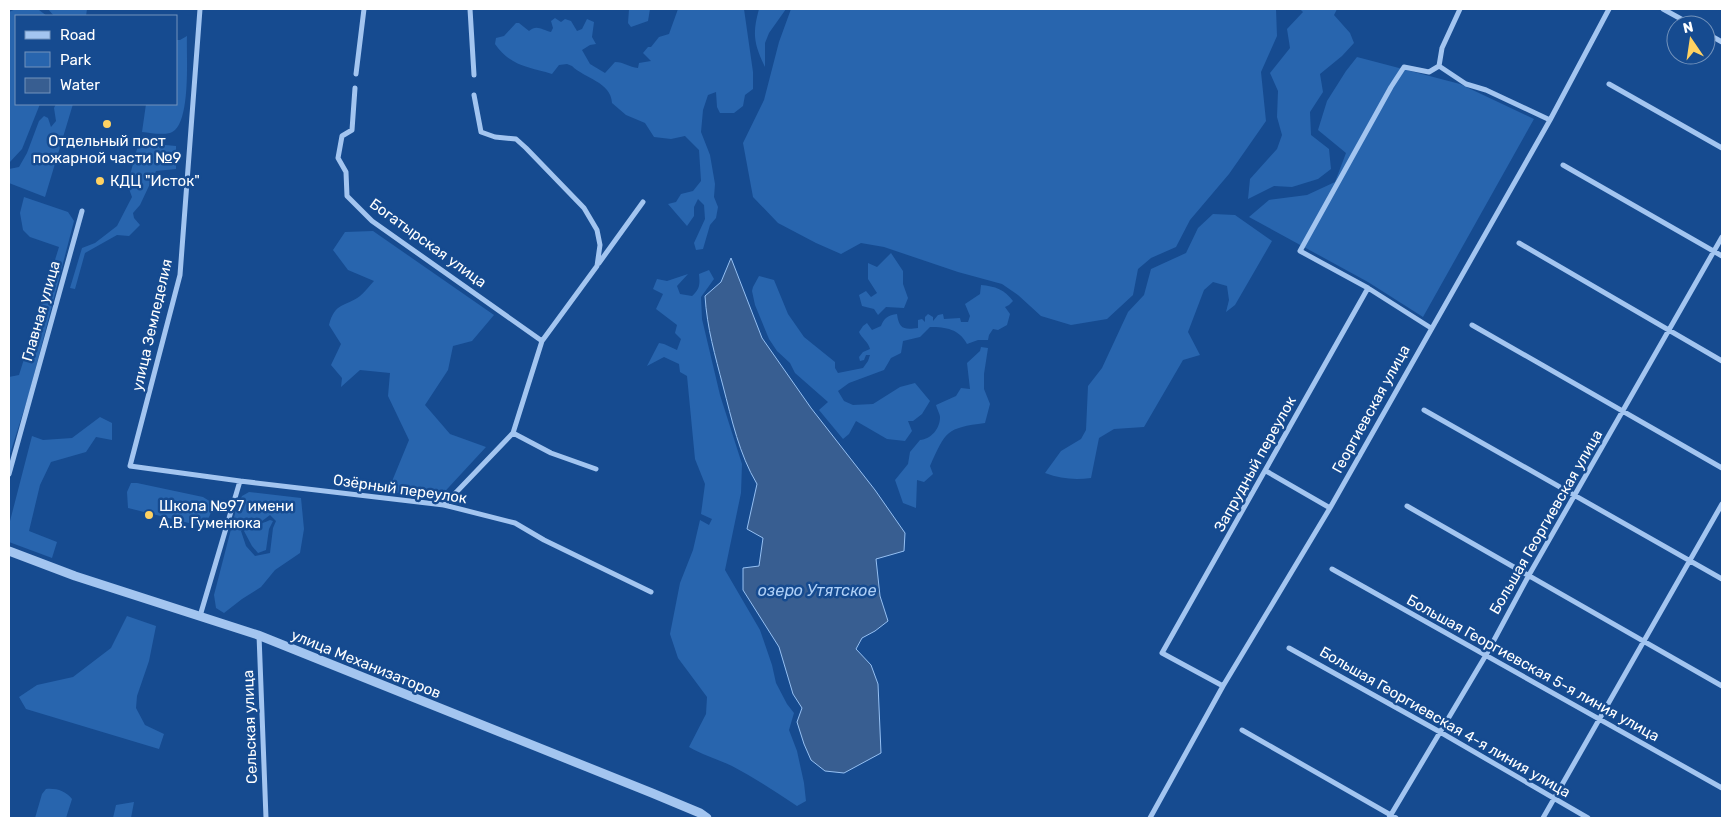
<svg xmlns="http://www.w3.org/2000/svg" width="1731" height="827" viewBox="0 0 1731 827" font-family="Rubik,sans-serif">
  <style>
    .green { fill: #2865ae; fill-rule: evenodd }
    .water { fill: #385e91; stroke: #95c0f3 }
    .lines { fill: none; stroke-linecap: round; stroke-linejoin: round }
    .minor { stroke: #a3c5f0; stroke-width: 5 }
    .tertiary { stroke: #a3c5f0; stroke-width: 9 }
    .poi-dot { fill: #ffd262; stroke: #164b90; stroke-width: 2 }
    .labels { text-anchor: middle; stroke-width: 5; stroke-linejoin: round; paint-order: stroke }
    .poi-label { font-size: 15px; fill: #fff; stroke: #164b90; text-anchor: start }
    .street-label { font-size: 15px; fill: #fff; stroke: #164b90 }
    .water-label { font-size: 16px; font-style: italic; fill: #afd0f7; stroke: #164b90 }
  </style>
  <rect width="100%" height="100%" fill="#164b90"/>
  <path class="green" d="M 16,9 L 39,10 L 47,16 L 16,16 L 16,104 L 40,104 L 22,149 L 9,163 L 9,12 Z
    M 48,9 L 87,9 L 86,16 L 54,16 Z
    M 629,9 L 650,9 L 648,21 L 631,27 L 628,23 Z
    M 678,9 L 744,9 L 753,72 L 753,89 L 745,95 L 743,106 L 734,113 L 720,113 L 717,107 L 716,92 L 708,95 L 703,110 L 701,132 L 710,155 L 715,184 L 714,197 L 718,207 L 716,218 L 710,225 L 703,249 L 696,250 L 694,243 L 705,219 L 704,205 L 698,199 L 694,207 L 694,216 L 687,226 L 668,204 L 676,202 L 681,194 L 693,191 L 701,181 L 699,150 L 685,136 L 671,139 L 654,137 L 645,123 L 626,115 L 612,103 C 611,82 584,78 572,66 L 567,64 L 559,65 L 552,74 C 528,67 510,66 495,44 L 496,38 L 504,36 L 516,23 L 519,23 L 529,31 C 537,24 542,30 551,32 L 553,28 L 551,21 L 555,18 L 561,22 L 565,19 L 571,21 L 577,31 L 582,29 L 587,19 L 594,22 L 592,37 L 596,44 L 590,45 L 582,50 L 590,64 L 605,73 L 615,62 C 624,62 629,67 638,68 L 639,63 L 651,61 L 643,53 L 648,47 L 651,47 L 659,37 L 669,34 Z
    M 759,9 L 786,9 L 769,33 L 765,43 L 765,67 C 754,44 752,34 759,9 Z
    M 791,9 L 1276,9 L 1277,36 L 1261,72 L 1266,121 L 1229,174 L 1190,220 L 1176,247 L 1151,258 L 1138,269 L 1133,295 L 1107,319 L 1071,325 L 1041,316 L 1018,295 L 1002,284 L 958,272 L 884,247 L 861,243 L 841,254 L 816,243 L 778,223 L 753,197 L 743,143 L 764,100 L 779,42 Z
    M 1300,9 L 1337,9 L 1334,15 L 1350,33 L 1354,43 L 1342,56 L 1320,74 L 1323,92 L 1310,112 L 1311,135 L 1329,149 L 1331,169 L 1318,179 L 1292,187 L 1274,186 L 1248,199 L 1250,179 L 1277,149 L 1282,135 L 1277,117 L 1278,91 L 1270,73 L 1290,48 L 1287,29 L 1303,12 Z
    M 187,36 C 186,54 192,127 170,133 C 161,135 151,133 142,132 L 146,104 L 176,104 L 176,40 L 180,40 Z
    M 1357,57 L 1460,84 L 1534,119 L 1423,317 L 1368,282 L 1249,217 L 1269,200 L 1307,195 L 1335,182 L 1346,153 L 1318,130 L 1327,101 L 1346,71 Z
    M 56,104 L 73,104 L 45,197 L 9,183 L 9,169 L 19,167 L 27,153 L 39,121 L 44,116 L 48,118 L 51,127 L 56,121 L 54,108 Z
    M 144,143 L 176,146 L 176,169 L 156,171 L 140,205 L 133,213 L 134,218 L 140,225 L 129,236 L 117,235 L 85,253 L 75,289 L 70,288 L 82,248 L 95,243 L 117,226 L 132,197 L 128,186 L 115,185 L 116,175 L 130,175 L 137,149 Z
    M 24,197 L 68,212 L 74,221 L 29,394 L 9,457 L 9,377 L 19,375 L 59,247 L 30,237 L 23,230 L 20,213 Z
    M 1213,214 L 1235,215 L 1272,241 L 1235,305 L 1226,312 L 1229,300 L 1227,286 L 1213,282 L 1204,290 L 1188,332 L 1200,355 L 1183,360 L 1144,427 L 1114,429 L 1099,438 L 1091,478 C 1075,480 1061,479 1045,473 L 1061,451 L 1081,439 L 1086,430 L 1088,386 L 1102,368 L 1128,312 L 1144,295 L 1151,269 L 1186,253 L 1198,228 Z
    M 373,231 L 494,315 L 472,341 L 453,346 L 448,370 L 425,405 L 450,434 L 486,447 L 437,500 L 388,491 L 409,440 L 388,396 L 390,373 L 360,370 L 341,387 L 342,378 L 331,365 L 341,344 L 329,325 C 335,302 345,307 360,296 C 365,292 370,285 374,281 L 348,270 L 333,250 L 345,232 Z
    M 891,253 L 903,271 L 903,284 L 908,298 L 904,308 L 886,307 L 878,315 L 874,309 L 862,306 L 859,295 L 866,291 L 871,297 L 877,293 L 868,279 L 868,263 L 877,267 Z
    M 709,270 L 714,279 L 701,297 L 702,319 L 720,395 L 742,464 L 741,493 L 725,570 L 760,630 L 772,665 L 776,683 L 787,704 L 794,713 L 789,730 L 797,751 L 804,783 L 806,801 L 797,806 C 776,792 755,778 732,766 C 718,759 702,755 689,747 L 706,714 L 707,697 L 678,658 L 670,634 L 680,583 L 693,550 L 700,520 L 709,525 L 712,519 L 701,514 L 705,484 L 695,459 L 687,376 L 680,372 L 679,364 L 664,357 L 647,366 L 659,343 L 664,344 L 677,350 L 681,339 L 675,333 L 677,325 L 656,309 L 663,294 L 653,289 L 657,279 L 667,281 L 688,274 L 677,286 L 680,294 L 692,296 C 700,289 700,284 699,274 Z
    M 759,276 L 774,280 L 788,314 L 804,337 L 835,362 L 835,368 L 838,373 L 863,368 L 868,361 L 870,355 L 866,355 L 864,360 L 860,361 L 859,357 L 863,352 L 870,349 C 868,341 862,339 859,332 L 863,326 L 867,323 L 872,330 L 881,326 C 884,318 888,315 897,314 C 899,329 904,330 918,328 L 918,320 L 922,319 L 925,322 L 925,317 L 928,314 L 933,317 L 933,321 L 938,315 L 943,314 L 944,319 L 960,318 L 961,322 L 968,322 L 970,316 L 965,304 L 980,294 L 981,285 C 995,286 1005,290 1013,301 L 1009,305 L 1005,307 L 1010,314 L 1007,325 L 998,330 L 993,329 L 989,335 L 988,340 L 978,340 L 967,344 C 959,329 946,327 930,327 L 920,337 L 903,341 L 901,353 L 891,358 L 884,370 L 849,383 L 838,391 L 844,401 L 853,405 L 873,404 L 900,387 L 915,383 L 930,401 L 922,414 L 913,421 L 908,421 L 912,431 L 905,441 L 887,439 L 856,421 L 849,434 L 843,439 L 819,410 L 828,402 L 795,373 L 790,363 L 777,351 L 769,339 L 755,305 L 752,291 L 753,287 Z
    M 981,347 L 988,348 L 984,374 L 984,389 L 990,404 L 985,423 C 946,428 946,431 930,466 L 933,474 L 924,482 L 917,480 L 916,508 L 903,503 L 895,480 L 908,464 L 910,452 L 920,440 C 931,439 940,429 940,417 C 940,414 937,409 936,405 L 956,396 L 961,388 L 970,389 L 967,363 L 980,351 Z
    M 100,417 L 112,423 L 112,440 L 96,437 L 86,452 L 51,462 L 40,485 L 29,531 L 57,542 L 52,558 L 9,542 L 9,525 L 32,436 L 43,440 L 72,438 Z
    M 131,483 L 137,483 L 203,497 L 211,502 C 213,513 209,519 201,526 L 128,508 L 127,492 Z
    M 249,492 L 301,498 L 304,529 L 300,553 L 275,570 L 261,587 L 242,599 L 224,613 L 216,608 L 214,595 L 237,506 L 242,496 ZM 270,515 L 276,521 L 273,528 L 270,553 L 255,556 L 246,546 L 241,531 L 247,524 L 262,521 Z
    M 270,520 L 273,521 L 269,529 L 266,550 L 258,553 L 252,546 L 244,531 C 251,524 261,525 270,520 Z
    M 127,616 L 156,626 L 149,661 L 137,696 L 136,708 L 145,725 L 164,734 L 159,749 L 26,709 L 19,697 L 37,685 L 73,677 L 111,648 Z
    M 46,789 C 56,788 66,791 72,799 L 66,818 L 35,818 L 42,794 Z
    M 134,802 L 131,818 L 113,818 L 116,805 Z"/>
  <path class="water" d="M 731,258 L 762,338 L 811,408 L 875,490 L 905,533 L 904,551 L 876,559 L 880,596 L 888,621 L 875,631 L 862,638 L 856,649 L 871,665 L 878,684 L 881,753 L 844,773 L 825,771 L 811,760 L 804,744 L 797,722 L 802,708 L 793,694 L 779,647 L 743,590 L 743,568 L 759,566 L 763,538 L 747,529 L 757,484 C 739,454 732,420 723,386 C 715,355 707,328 705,296 L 721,282 Z"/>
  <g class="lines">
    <path class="minor" d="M 200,9 L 180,275 L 130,466 L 240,481 L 444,505 L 515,523 L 544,540 L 651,592
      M 470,9 L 474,75
      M 1460,9 L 1442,48 L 1439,66 L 1466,84 L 1486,90 L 1550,120
      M 1663,9 L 1692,25
      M 1706,33 L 1722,42
      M 356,74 L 364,9
      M 1609,84 L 1722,148
      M 355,88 L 352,130 L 342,136 L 338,158 L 346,172 L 347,196 L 372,221 L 542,341
      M 1563,165 L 1722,256
      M 1519,243 L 1722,361
      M 599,263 L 643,202
      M 1472,325 L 1722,468
      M 1431,328 L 1368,288 L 1300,251 L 1391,87 L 1404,67 L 1429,72 L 1439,66
      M 1424,410 L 1722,579
      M 513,433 L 551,453 L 596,469
      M 1266,471 L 1330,508
      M 9,474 L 82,211
      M 444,505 L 513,433 L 542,341 L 597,266 L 600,245 L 597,230 L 584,208 L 526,148 L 516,139 L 495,137 L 481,132 L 474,95
      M 1407,506 L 1722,686
      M 1332,569 L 1722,788
      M 200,616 L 240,481
      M 259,635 L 266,818
      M 1289,648 L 1440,732 L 1588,818
      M 1223,686 L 1162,653 L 1368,288
      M 1242,730 L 1396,818
      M 1150,818 L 1223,686 L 1330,508 L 1550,120 L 1609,9
      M 1389,818 L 1486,655 L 1529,575 L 1722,237
      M 1543,818 L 1722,504"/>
    <path class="tertiary" d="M 9,551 L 75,576 L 258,635 L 652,793 L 700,813 L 707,818"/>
  </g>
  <g class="poi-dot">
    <circle cx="107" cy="124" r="5"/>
    <circle cx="100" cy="181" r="5"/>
    <circle cx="149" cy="515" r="5"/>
  </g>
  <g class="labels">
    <g class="poi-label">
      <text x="107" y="146" text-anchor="middle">Отдельный пост<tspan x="107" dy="17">пожарной части №9</tspan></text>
      <text x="110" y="186">КДЦ "Исток"</text>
      <text x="159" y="511">Школа №97 имени<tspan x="159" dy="17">А.В. Гуменюка</tspan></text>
    </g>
    <g class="street-label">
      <text transform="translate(428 243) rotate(36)" y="5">Богатырская улица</text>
      <text transform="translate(41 311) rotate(-74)" y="5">Главная улица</text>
      <text transform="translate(152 325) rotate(-77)" y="5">улица Земледелия</text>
      <text transform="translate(1371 409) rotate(-61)" y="5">Георгиевская улица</text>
      <text transform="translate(1255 464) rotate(-61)" y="5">Запрудный переулок</text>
      <text transform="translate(400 489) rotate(8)" y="5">Озёрный переулок</text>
      <text transform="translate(1546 522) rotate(-60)" y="5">Большая Георгиевская улица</text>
      <text transform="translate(366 664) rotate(22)" y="5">улица Механизаторов</text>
      <text transform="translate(1533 668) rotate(29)" y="5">Большая Георгиевская 5-я линия улица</text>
      <text transform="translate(1445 722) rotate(30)" y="5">Большая Георгиевская 4-я линия улица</text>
      <text transform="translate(250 727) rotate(-92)" y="5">Сельская улица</text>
    </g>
    <g class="water-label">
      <text x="817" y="596">озеро Утятское</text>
    </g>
  </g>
  <rect width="1731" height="827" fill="none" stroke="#ffffff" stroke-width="20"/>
  <rect x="15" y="15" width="162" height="90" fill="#164b90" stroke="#7393bc"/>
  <rect x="25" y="31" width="25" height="8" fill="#a3c5f0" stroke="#7393bc"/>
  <text x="60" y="40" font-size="15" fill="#ffffff">Road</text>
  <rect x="25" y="52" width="25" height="15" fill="#2865ae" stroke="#7393bc"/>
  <text x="60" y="65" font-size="15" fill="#ffffff">Park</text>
  <rect x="25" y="78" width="25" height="15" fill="#385e91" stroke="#7393bc"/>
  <text x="60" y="90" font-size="15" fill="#ffffff">Water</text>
  <g transform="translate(1691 40) rotate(347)"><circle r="24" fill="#164b90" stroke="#7393bc"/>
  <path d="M0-4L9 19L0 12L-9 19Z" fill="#ffd262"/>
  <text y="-8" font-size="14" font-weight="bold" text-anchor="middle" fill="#ffffff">N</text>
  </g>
</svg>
